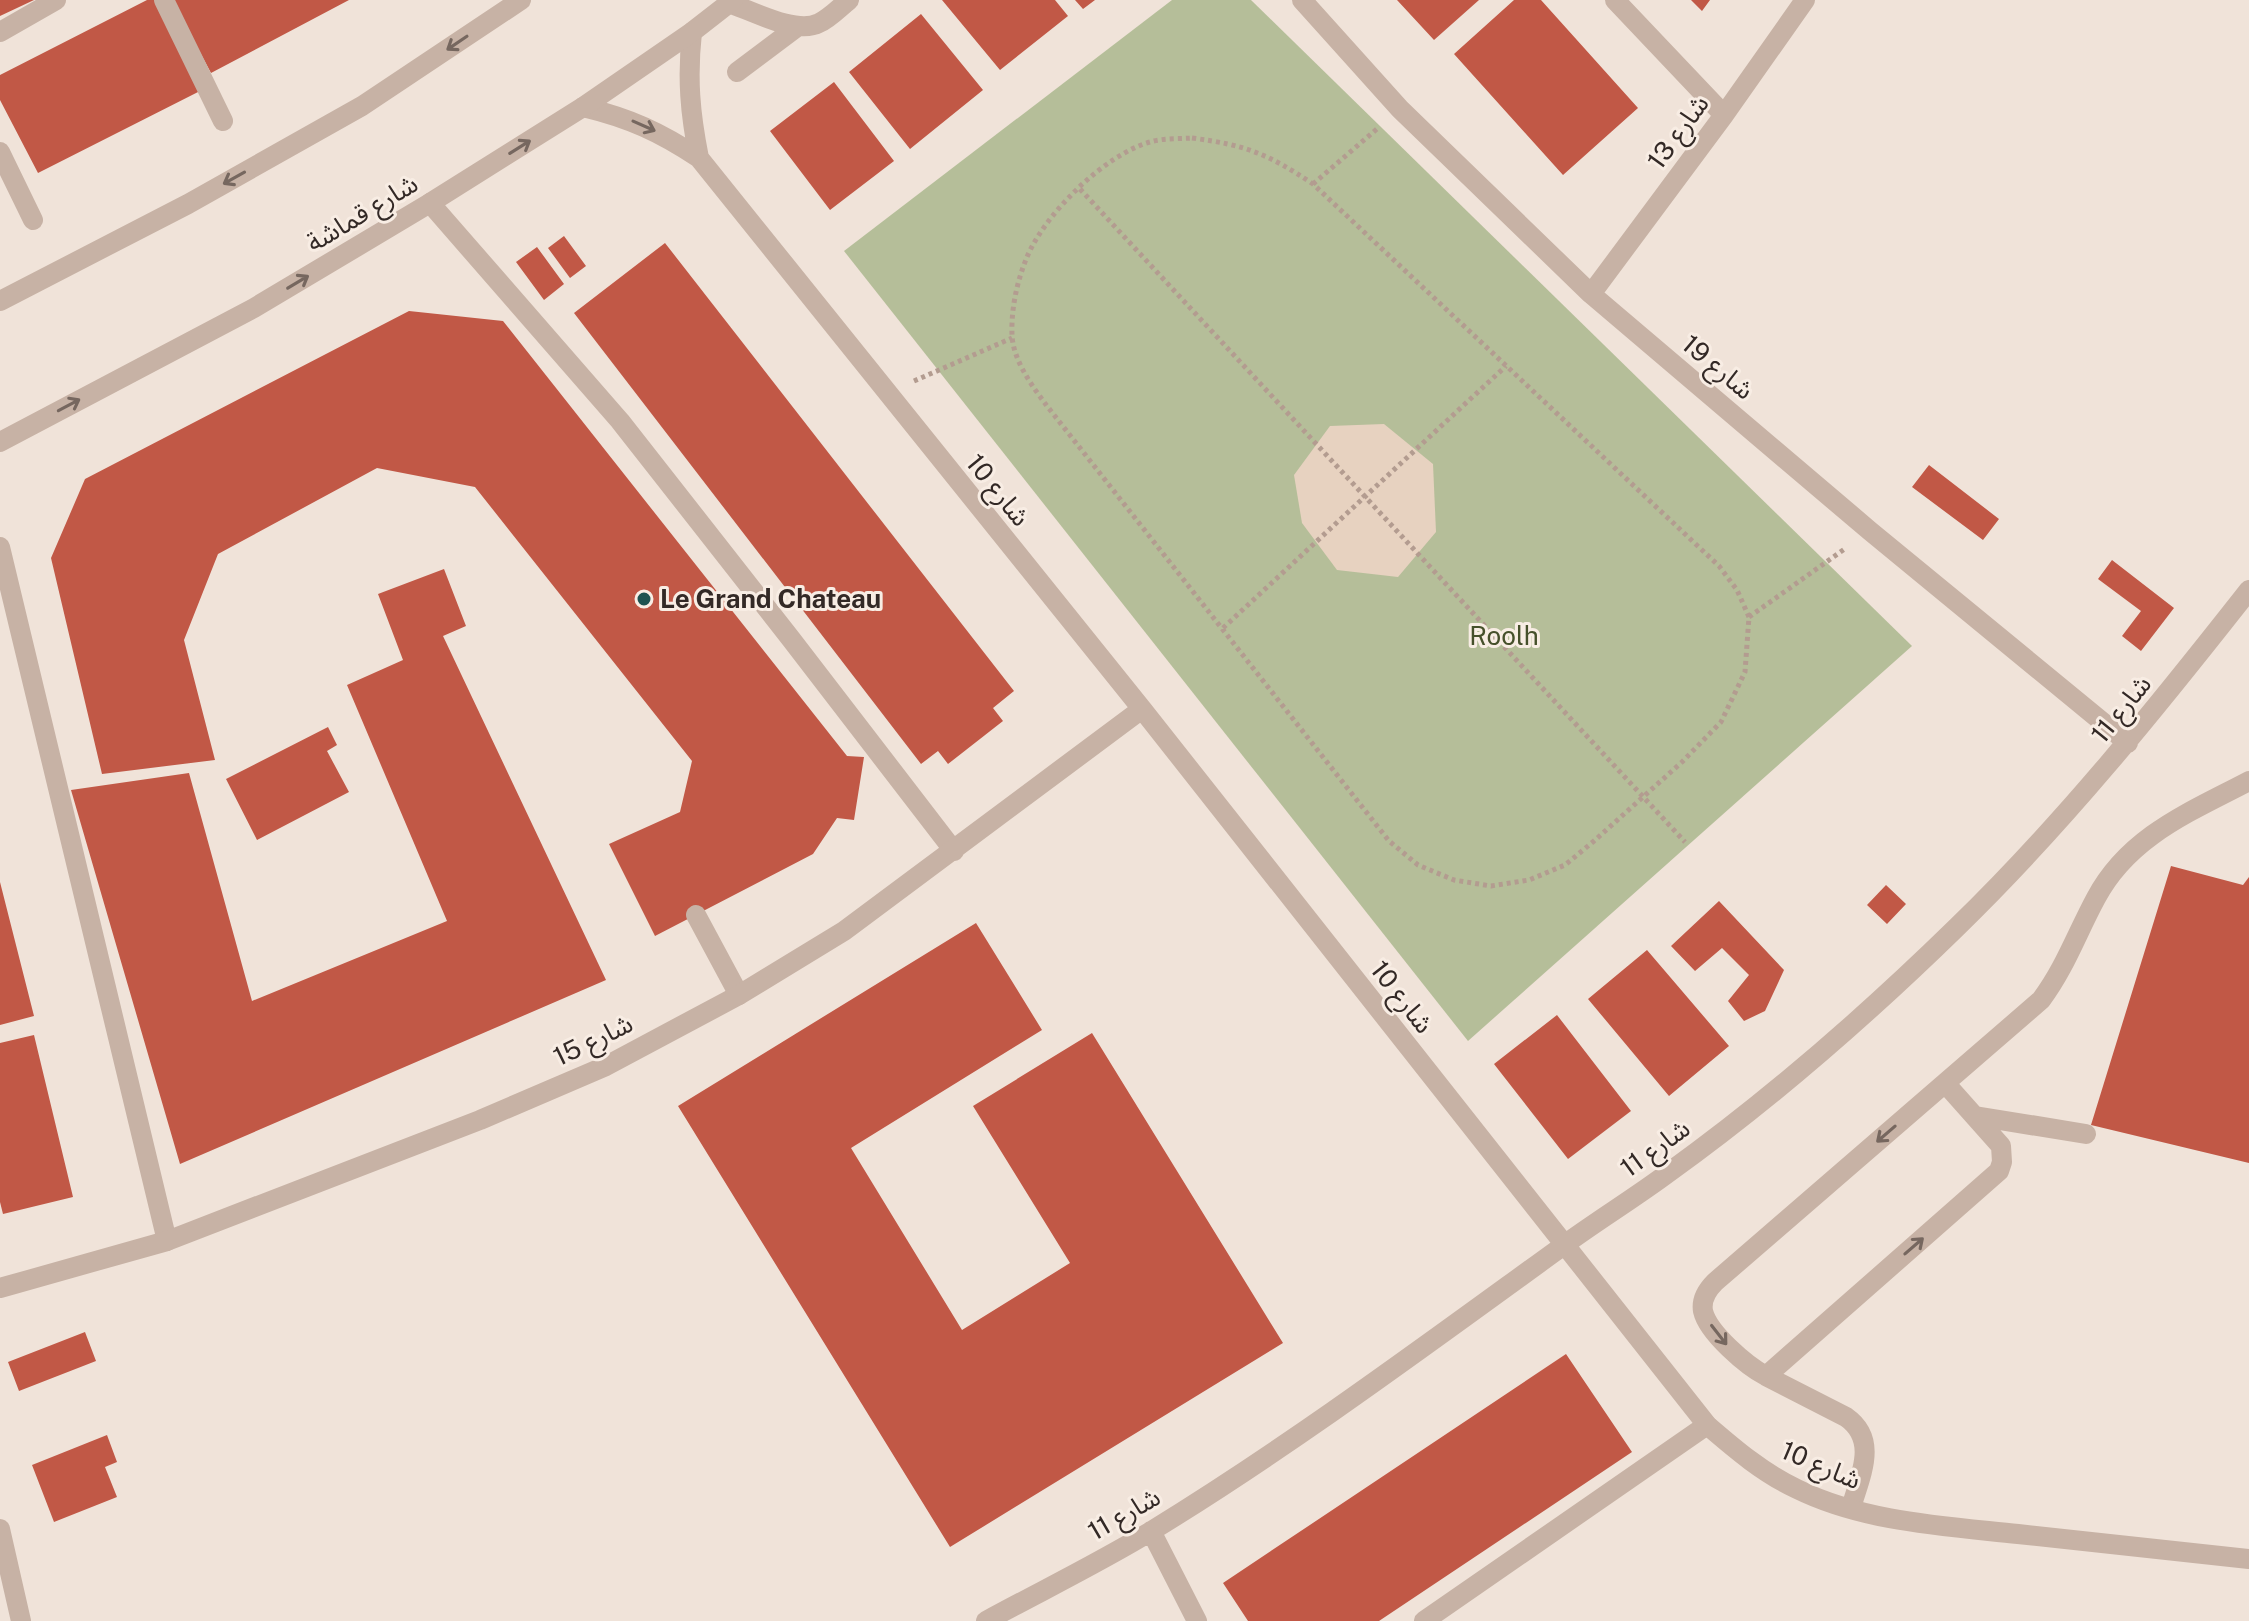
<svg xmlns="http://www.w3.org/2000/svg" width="2249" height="1621" viewBox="0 0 2249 1621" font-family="'Public Sans','Noto Sans Arabic',sans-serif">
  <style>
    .green { fill: #b5be99 }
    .plaza { fill: #e7d2c0 }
    .building { fill: #c15846 }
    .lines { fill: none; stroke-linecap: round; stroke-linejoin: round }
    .path { stroke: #b39c90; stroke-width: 5; stroke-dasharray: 4 4; stroke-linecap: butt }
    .service { stroke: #c7b2a5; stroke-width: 20 }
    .minor { stroke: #c7b2a5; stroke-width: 20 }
    .tertiary { stroke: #c7b2a5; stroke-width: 20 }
    .oneway { stroke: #76675f }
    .poi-dot { fill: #1e5351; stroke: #f8ede4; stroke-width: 3 }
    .labels { text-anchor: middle; stroke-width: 6; stroke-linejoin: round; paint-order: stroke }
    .street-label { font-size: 26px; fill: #332926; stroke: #f8ede4 }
    .poi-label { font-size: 26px; font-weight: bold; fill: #332926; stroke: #f8ede4; text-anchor: start }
    .park-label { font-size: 26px; fill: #46502b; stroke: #f8ede4 }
  </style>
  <rect width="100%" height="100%" fill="#f0e3d9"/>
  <path class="green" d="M 1172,0 L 1251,0 L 1912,646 L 1468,1041 L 844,251 Z"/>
  <path class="plaza" d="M 1384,424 L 1433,464 L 1436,532 L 1398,577 L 1337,570 L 1302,523 L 1294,475 L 1330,426 Z"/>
  <path class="building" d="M 0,0 L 34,0 L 0,16 Z
    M 147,0 L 155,0 L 202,90 L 38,173 L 0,100 L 0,75 Z
    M 172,0 L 349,0 L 211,73 Z
    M 942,0 L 1055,0 L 1068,16 L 1000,70 Z
    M 1075,0 L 1095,0 L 1083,9 Z
    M 1397,0 L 1479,0 L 1434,40 Z
    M 1514,0 L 1541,0 L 1638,108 L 1563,175 L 1454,54 Z
    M 1691,0 L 1710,0 L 1702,11 Z
    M 921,14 L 983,90 L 910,149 L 849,72 Z
    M 834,82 L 894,161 L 830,210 L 770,131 Z
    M 564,236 L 586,266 L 570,278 L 548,248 Z
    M 665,243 L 1014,691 L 993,708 L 1003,721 L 948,764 L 938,751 L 921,764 L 574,313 Z
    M 537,247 L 564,284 L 544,300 L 516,262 Z
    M 409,311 L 503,321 L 847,756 L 864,757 L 854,820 L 837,818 L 813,854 L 655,936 L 609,844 L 680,812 L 692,761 L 475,487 L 377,468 L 218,554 L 184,640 L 215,760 L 102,774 L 51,558 L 85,479 Z
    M 1929,465 L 1999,519 L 1983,540 L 1912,487 Z
    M 2112,560 L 2174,608 L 2141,651 L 2122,636 L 2141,611 L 2098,579 Z
    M 444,569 L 466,626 L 443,636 L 606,980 L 180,1164 L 71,790 L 189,773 L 252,1001 L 447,921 L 347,685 L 403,660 L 378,594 Z
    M 328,727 L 337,745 L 327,751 L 349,792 L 257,840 L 226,779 Z
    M 2171,866 L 2243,885 L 2249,877 L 2249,1163 L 2091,1125 Z
    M 0,882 L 34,1016 L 0,1025 Z
    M 1886,885 L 1906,904 L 1887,924 L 1867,905 Z
    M 1719,901 L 1784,970 L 1765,1011 L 1744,1021 L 1728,1001 L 1749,975 L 1722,948 L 1695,971 L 1671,946 Z
    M 976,923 L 1042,1030 L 851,1148 L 962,1330 L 1070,1263 L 973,1106 L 1092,1033 L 1283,1343 L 950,1547 L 678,1106 Z
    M 1647,950 L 1729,1046 L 1669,1096 L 1588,999 Z
    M 1557,1015 L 1631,1111 L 1568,1159 L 1494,1064 Z
    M 34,1035 L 73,1197 L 3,1214 L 0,1202 L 0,1043 Z
    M 85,1332 L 96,1361 L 19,1391 L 8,1362 Z
    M 1566,1354 L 1632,1452 L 1379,1621 L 1248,1621 L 1223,1583 Z
    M 107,1435 L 117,1462 L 105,1467 L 117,1497 L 54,1522 L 32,1465 Z"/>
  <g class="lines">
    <path class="path" d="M 1192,138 C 1246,145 1268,154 1313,184 L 1719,566 L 1737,590 L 1749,617 L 1745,672 L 1721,722 L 1682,762 L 1594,841 L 1565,865 L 1529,880 L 1491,886 L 1454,880 L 1418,865 L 1389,841 L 1047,406 C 1032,386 1013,360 1012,335 C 1011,309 1017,281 1027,257 C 1045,214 1104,155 1150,142 C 1163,138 1179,139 1192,138 Z
      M 1313,184 L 1378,128
      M 1080,189 L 1685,842
      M 914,381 L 1012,338
      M 1749,617 L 1846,548
      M 1223,628 L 1506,366"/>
    <path class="service" d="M 164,0 L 223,121
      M 729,3 C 752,11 797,35 819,23 C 830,18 840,7 849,0
      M 0,32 L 56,0
      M 737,72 L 797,27
      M 0,152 L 33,220
      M 430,203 L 620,421 L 791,639 L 954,851
      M 0,547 L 167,1241
      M 696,915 L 739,995
      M 1945,1083 L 2001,1146 L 2002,1162 L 1999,1171 L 1766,1376 C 1747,1366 1708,1333 1703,1311 C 1701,1299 1707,1290 1715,1282 L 2041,1000 C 2065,968 2077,933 2096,898 C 2129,836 2190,812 2249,781
      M 1975,1116 L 2086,1134
      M 1766,1376 L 1846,1417 C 1879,1440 1860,1476 1851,1508
      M 1424,1621 L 1707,1425"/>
    <path class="minor" d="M 1302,0 L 1400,109 L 1591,294 L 1870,531 L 2128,743
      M 1615,0 L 1724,115
      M 692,32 C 687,78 690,113 699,158
      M 583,107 C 629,118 660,132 699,158 L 1142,709 L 1707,1425 C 1736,1450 1763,1473 1797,1489 C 1864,1522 1944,1526 2018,1534 C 2095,1543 2172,1551 2249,1559
      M 1591,294 L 1724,115 L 1805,0
      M 0,1288 L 167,1241 L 480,1120 L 606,1066 L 739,995 L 844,931 L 1142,709
      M 0,1529 L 21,1621
      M 1151,1531 L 1197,1621
      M 986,1621 C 1041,1591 1099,1563 1153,1530 C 1293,1444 1426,1345 1560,1248 C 1595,1222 1633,1199 1668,1173 C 1771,1099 1867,1015 1957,927 C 2064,823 2157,707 2249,590"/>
    <path class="tertiary" d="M 0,301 L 188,204 L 362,106 L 521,0
      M 0,442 L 254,308 L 430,203 L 583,107 L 692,32 L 733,0"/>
  </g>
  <defs><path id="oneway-shaft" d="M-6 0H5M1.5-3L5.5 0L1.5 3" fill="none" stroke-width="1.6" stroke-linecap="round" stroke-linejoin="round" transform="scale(2)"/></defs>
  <g class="oneway">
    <use href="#oneway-shaft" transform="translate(457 43) rotate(146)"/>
    <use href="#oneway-shaft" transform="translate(644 126) rotate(24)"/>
    <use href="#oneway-shaft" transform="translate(520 147) rotate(-32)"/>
    <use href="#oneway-shaft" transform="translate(234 178) rotate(151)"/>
    <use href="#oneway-shaft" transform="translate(298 282) rotate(-31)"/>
    <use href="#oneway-shaft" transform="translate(69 405) rotate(-28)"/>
    <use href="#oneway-shaft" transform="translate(1886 1134) rotate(139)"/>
    <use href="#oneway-shaft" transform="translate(1914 1246) rotate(-41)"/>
    <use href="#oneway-shaft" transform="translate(1719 1335) rotate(52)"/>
  </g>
  <circle class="poi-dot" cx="644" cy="599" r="8"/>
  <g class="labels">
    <g class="street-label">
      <text transform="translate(1678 132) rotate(-54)" y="9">شارع 13</text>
      <text transform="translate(362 213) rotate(-31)" y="9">شارع قماشة</text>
      <text transform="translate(1718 367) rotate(40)" y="9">شارع 19</text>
      <text transform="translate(998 490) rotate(51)" y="9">شارع 10</text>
      <text transform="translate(2121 709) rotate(-51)" y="9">شارع 11</text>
      <text transform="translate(1402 997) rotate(52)" y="9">شارع 10</text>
      <text transform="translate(593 1040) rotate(-26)" y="9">شارع 15</text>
      <text transform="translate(1655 1148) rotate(-36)" y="9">شارع 11</text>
      <text transform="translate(1821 1465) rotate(23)" y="9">شارع 10</text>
      <text transform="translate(1124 1514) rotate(-30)" y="9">شارع 11</text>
    </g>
    <g class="poi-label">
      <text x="660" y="608">Le Grand Chateau</text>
    </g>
    <g class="park-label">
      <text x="1504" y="645">Roolh</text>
    </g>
  </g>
</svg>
